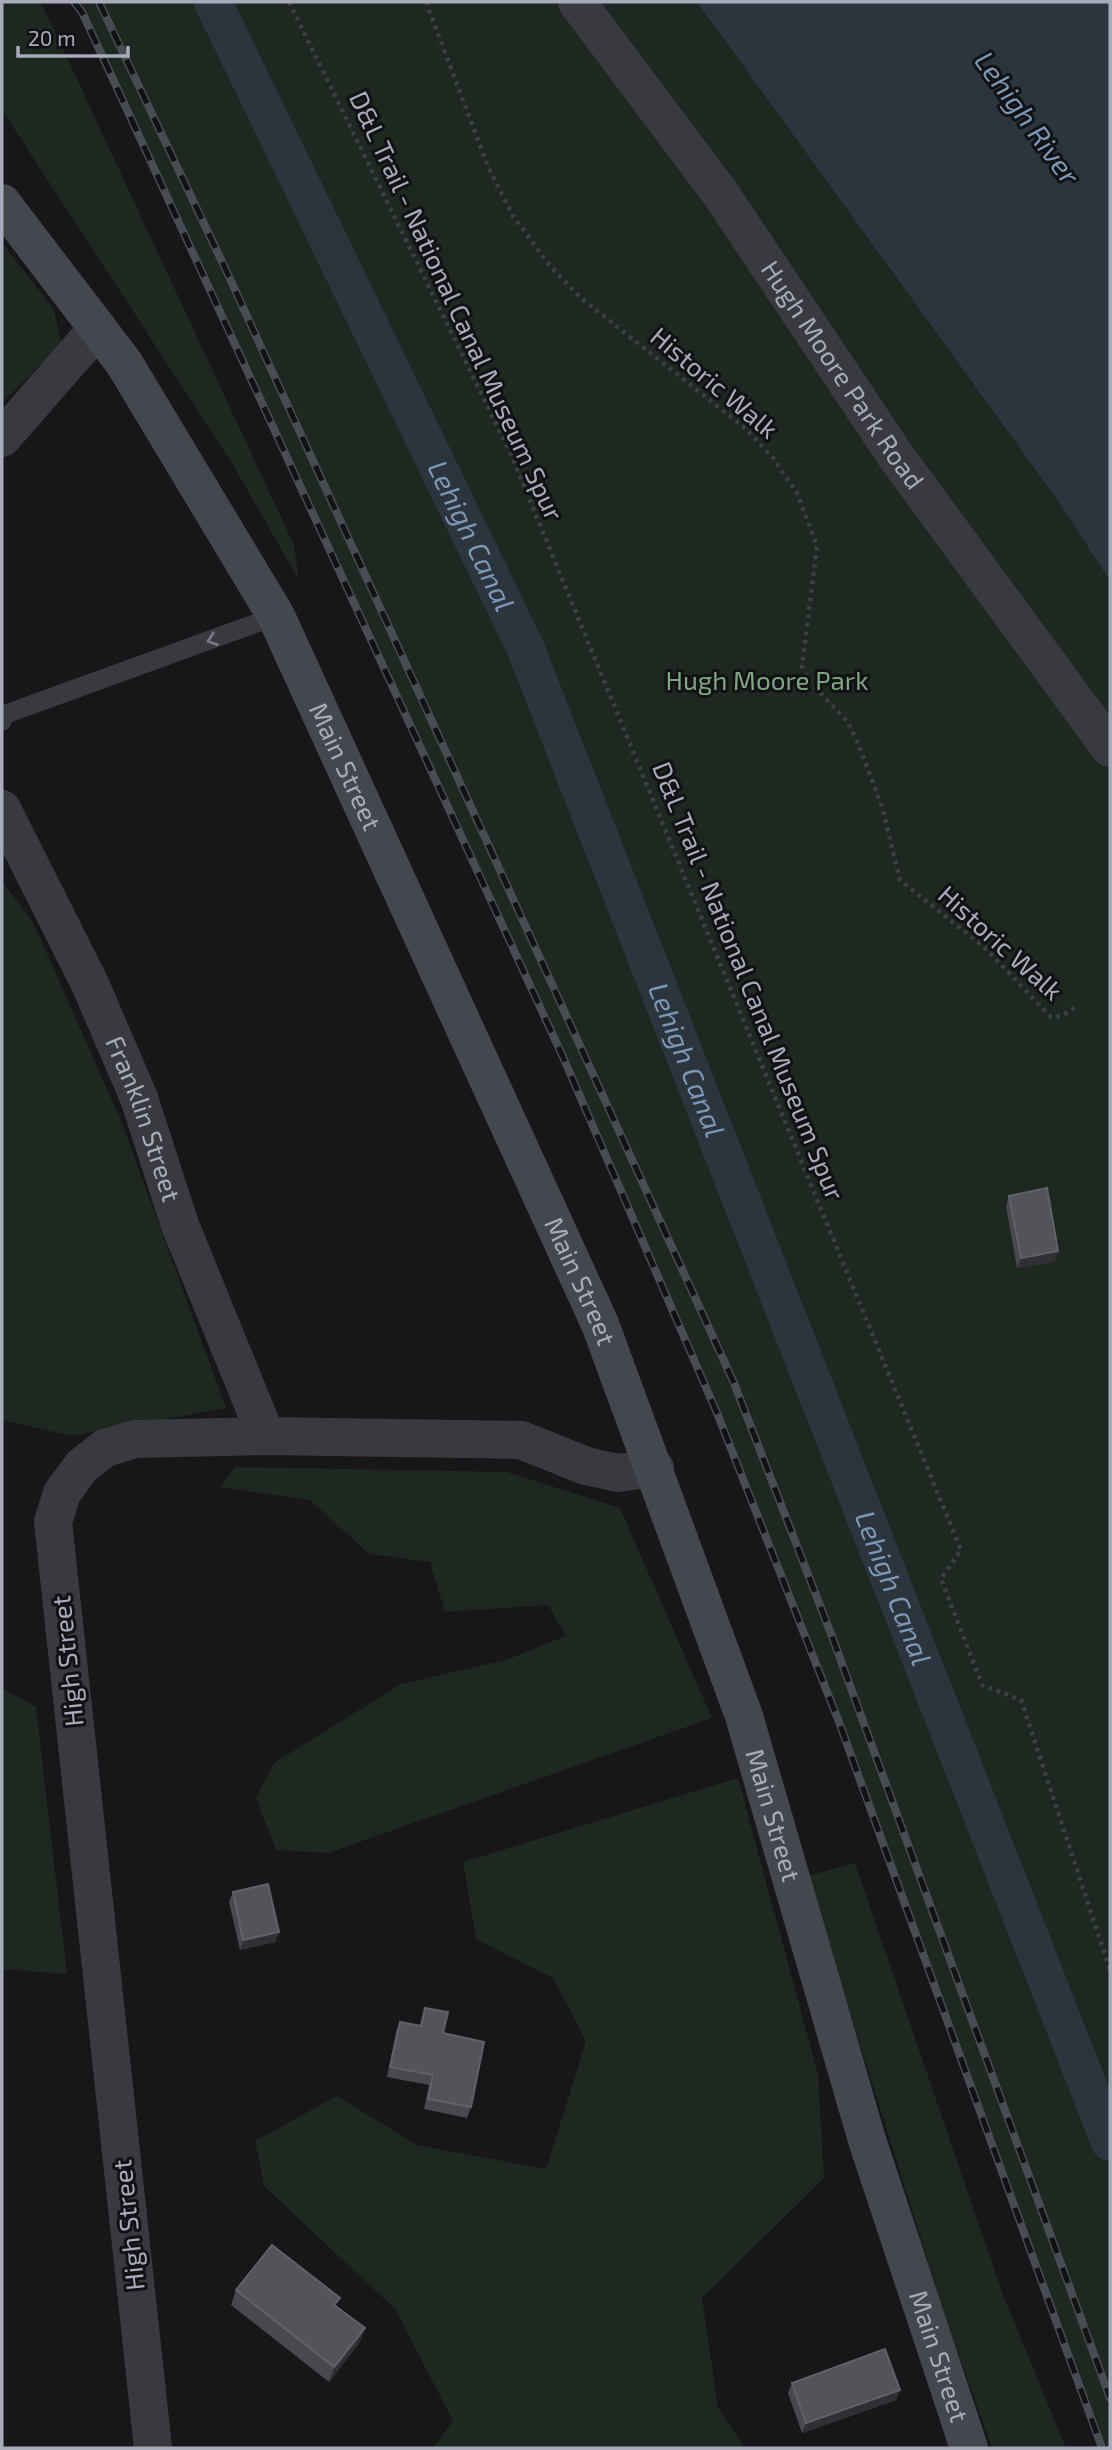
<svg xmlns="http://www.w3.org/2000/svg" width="1112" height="2450" viewBox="0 0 1112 2450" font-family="'Exo 2',sans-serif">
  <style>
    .green { fill: #1e2720 }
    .water { fill: #2c353e }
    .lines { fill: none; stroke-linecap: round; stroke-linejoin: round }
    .canal { stroke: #2c353e; stroke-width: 38 }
    .path { stroke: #3d3f45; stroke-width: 4.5; stroke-dasharray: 3.5 5; stroke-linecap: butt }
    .lane { stroke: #393a40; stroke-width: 19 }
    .street { stroke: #393a40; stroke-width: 38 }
    .secondary { stroke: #45474e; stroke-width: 38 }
    .rail-casing { stroke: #4a4c53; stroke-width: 8 }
    .rail { stroke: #121214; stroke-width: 5; stroke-dasharray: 16; stroke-linecap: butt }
    .wall { fill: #48484e }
    .shaded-wall { fill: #303034 }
    .building { fill: #53535a; stroke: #606169; stroke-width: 2 }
    .oneway { stroke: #767983 }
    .labels { text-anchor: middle; stroke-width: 6; stroke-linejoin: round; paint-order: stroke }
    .street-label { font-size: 26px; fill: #a8acba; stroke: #121214 }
    .park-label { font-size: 26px; fill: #7ea682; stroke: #121214 }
    .water-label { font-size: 28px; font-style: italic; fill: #7d98b7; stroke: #121214 }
  </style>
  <rect width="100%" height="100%" fill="#171719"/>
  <path class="green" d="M 2,2 L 41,2 L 294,545 L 299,580 L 233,465 L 2,110 Z
    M 77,2 L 697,2 L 1058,501 L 1110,581 L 1110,2448 L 1102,2448 L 839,1722 L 717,1413 L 563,1057 Z
    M 2,243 L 53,308 L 62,343 L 2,403 Z
    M 2,881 L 33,922 L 122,1123 L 226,1408 L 72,1436 L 2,1420 Z
    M 235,1467 L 507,1472 L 620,1508 L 712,1718 L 328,1853 L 276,1850 L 256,1798 L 274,1763 L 401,1684 L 506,1660 L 566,1636 L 548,1605 L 445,1612 L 430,1562 L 369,1554 L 310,1500 L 220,1487 Z
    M 2,1688 L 36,1707 L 67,1974 L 2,1969 Z
    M 738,1778 L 818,2074 L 824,2178 L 702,2298 L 718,2407 L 745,2448 L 433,2448 L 453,2421 L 395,2309 L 264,2186 L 255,2141 L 337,2096 L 417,2145 L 546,2169 L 586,2041 L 553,1978 L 476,1939 L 463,1862 Z
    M 855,1863 L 1003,2295 L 1066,2448 L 992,2448 L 946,2318 L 807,1876 Z"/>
  <path class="water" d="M 697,2 L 1110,2 L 1110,581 L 1058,501 Z"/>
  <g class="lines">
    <path class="canal" id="s1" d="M 213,2 L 525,647 L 1110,2142"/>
    <path class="path" d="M 289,2 L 510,452 L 961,1550 L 941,1579 L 982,1685 L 1021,1700 L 1110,1970
      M 426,2 L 489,169 L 513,216 L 551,267 L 581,298 L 746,429 L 773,458 L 797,493 L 817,546 L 802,666 L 808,680 L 847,721 L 858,743 L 882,807 L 900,880 L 985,948 L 1051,1017 L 1062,1016 L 1077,1006"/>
    <path class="lane" d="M 2,721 L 6,714 L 276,616"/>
    <g class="street">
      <path id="s2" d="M 577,2 L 720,193 L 895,455 L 1110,748"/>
      <path d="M 2,438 L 98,328"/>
      <path id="s3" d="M 2,809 L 90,984 L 139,1098 L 180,1225 L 266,1436"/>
      <path d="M 153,2448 L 53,1522 L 62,1493 L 82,1466 L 105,1448 L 135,1439 L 266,1436 L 521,1440 L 586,1466 L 618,1473 L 655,1468"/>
    </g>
    <path class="secondary" id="s4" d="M 2,203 L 124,363 L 276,616 L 600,1324 L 744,1716 L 867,2140 L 969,2448"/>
    <defs>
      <path id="rail" d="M 74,2 L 82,12 L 563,1057 L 717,1413 L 839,1722 L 1102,2448
        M 99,2 L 225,268 L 734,1383 L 833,1639 L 1110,2398"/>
    </defs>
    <use href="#rail" class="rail-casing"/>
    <use href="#rail" class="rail"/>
  </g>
  <path class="wall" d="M 1009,1196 L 1055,1261 L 1017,1268 L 1006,1206 Z
    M 233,1892 L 279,1932 L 275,1942 L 240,1950 L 229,1902 Z
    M 425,2008 L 443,2033 L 471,2107 L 467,2118 L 424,2109 L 429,2085 L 387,2077 L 396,2032 L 400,2022 L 420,2025 Z
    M 236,2290 L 337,2307 L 365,2328 L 359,2343 L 329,2382 L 231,2305 Z
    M 792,2383 L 900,2390 L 896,2400 L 802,2433 L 788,2393 Z"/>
  <path class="shaded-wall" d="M 1058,1251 L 1055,1261 L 1017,1268 L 1021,1258 Z
    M 279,1932 L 275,1942 L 240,1950 L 243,1940 Z
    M 365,2328 L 359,2343 L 329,2382 L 334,2367 Z
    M 900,2390 L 896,2400 L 802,2433 L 806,2423 Z"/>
  <path class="building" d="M 1047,1188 L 1058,1251 L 1021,1258 L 1009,1196 Z
    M 268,1884 L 279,1932 L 243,1940 L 233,1892 Z
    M 425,2008 L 448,2012 L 443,2033 L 484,2042 L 471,2107 L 428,2099 L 433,2075 L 390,2067 L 400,2022 L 421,2026 Z
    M 272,2245 L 340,2298 L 334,2305 L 365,2328 L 334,2367 L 236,2290 Z
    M 885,2349 L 900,2390 L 806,2423 L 792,2383 Z"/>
  <defs><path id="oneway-chevron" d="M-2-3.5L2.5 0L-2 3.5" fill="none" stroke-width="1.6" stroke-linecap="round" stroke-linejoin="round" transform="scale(1.75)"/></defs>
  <use class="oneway" href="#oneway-chevron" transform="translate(212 640) rotate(160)"/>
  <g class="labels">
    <g class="street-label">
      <text transform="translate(456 306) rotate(65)" y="9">D&amp;L Trail - National Canal Museum Spur</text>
      <text dy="9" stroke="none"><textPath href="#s2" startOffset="458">Hugh Moore Park Road</textPath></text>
      <text transform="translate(714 383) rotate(40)" y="9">Historic Walk</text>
      <text dy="9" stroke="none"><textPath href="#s4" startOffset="662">Main Street</textPath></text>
      <text transform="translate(1000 943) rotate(42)" y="9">Historic Walk</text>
      <text transform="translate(748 981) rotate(68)" y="9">D&amp;L Trail - National Canal Museum Spur</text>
      <text dy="9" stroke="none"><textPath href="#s3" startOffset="341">Franklin Street</textPath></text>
      <text dy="9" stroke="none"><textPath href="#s4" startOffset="1228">Main Street</textPath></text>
      <text transform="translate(68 1661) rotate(-96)" y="9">High Street</text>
      <text dy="9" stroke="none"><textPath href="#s4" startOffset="1796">Main Street</textPath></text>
      <text transform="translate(129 2225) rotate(-96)" y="9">High Street</text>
      <text dy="9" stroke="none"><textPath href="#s4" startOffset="2362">Main Street</textPath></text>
    </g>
    <g class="park-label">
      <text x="767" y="690">Hugh Moore Park</text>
    </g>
    <g class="water-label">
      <text transform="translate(1027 118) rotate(54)" y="10">Lehigh River</text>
      <text dy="10" stroke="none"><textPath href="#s1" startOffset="593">Lehigh Canal</textPath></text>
      <text dy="10" stroke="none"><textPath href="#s1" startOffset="1160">Lehigh Canal</textPath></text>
      <text dy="10" stroke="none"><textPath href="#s1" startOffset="1727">Lehigh Canal</textPath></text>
    </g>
  </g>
  <rect width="1112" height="2450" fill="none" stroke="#a8acba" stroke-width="7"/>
  <path d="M18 46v10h110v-10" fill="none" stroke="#a8acba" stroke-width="3.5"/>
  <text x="28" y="46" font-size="21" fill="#a8acba" stroke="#121214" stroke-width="5" paint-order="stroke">20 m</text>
</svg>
